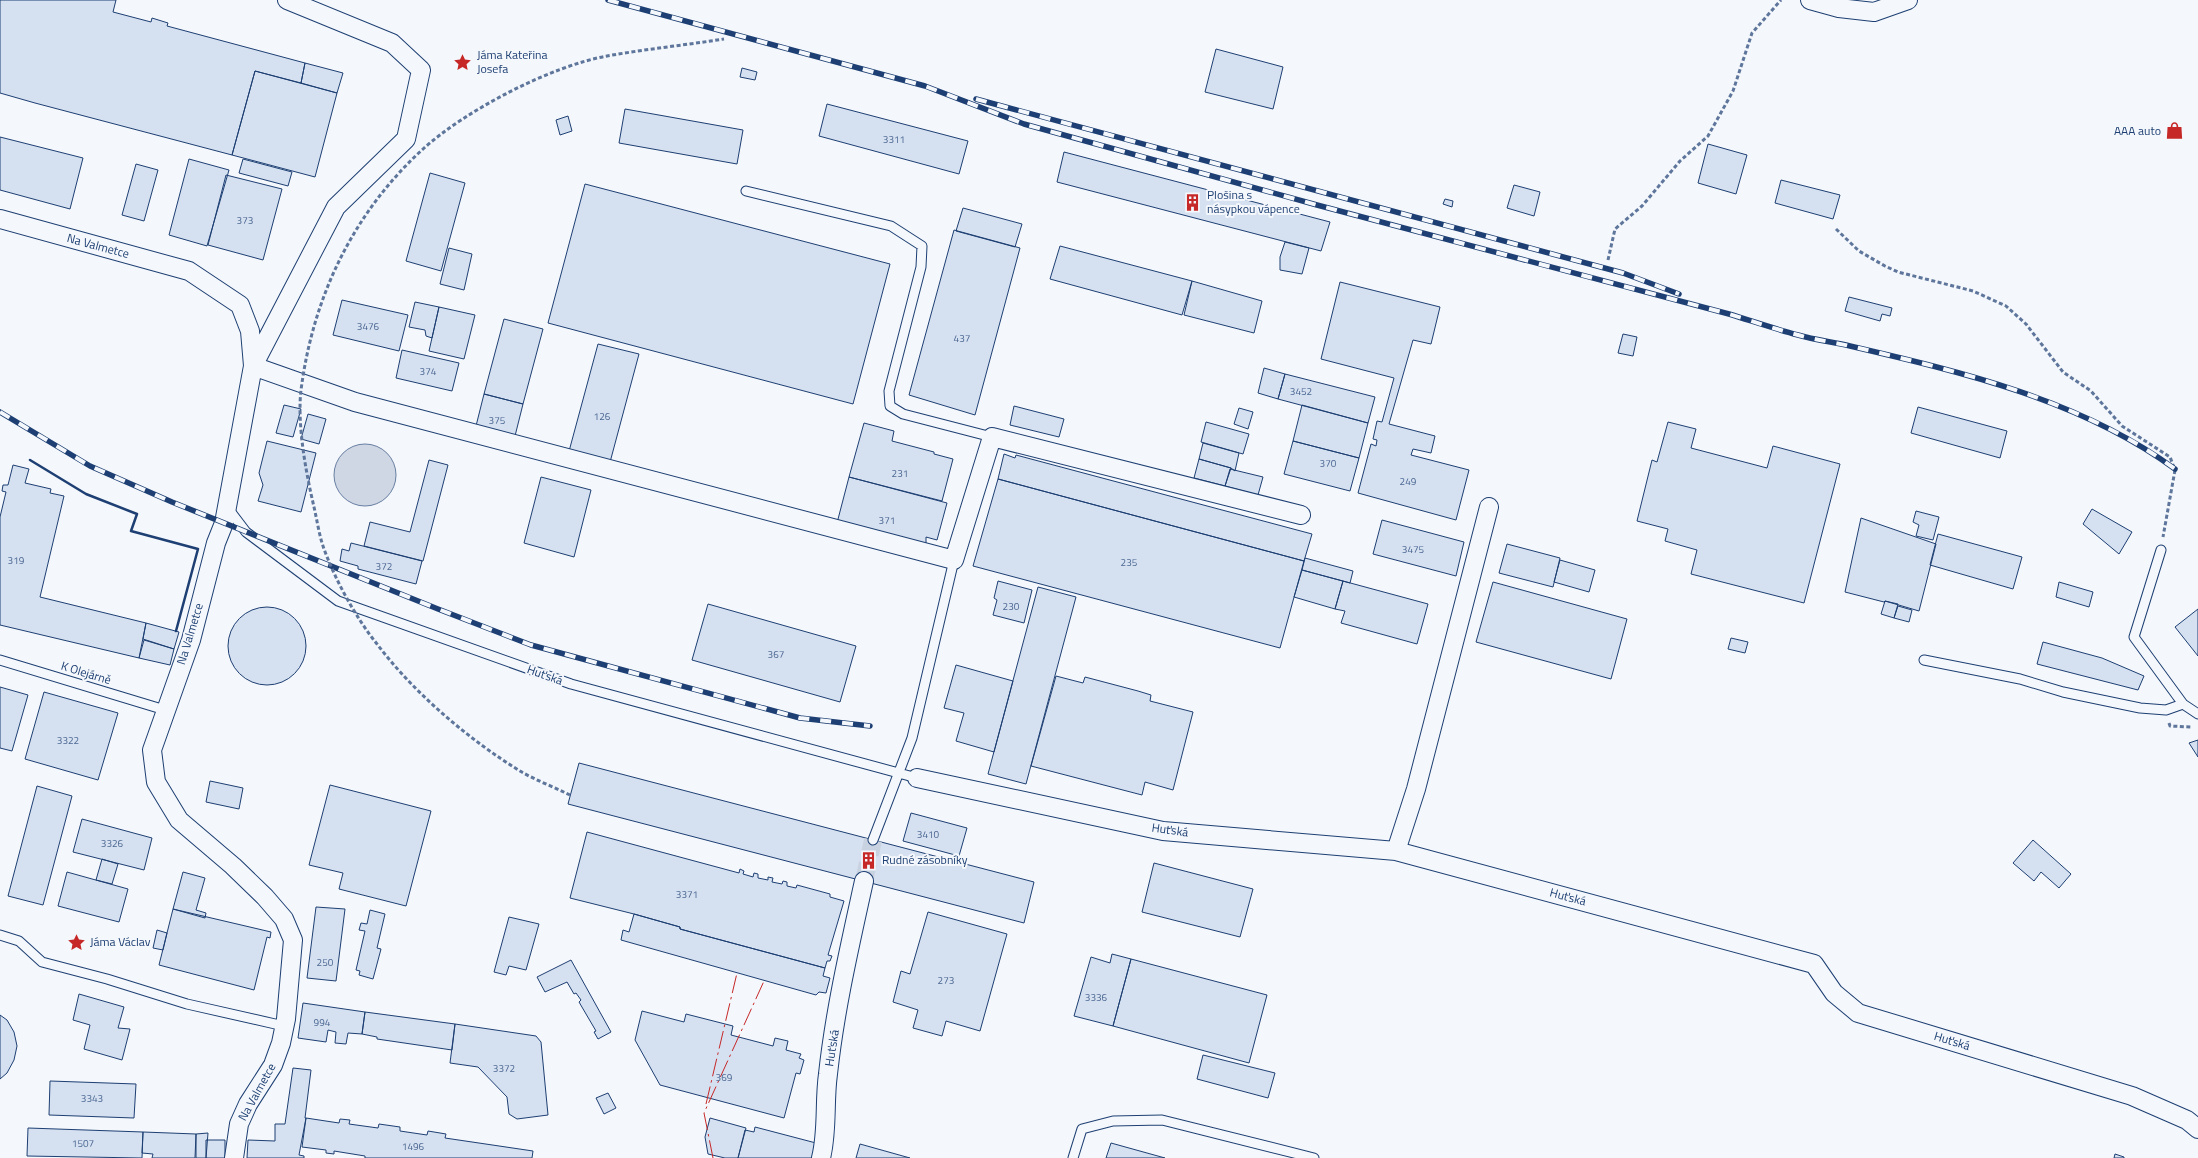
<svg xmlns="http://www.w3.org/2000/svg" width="2198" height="1158" viewBox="0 0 2198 1158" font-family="'Titillium Web',sans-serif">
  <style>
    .water { fill: #cfd7e4; stroke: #687fa3 }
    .building { fill: #d5e0f0; stroke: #1d3f73 }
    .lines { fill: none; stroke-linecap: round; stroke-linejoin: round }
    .street-tunnel { stroke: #c9d2e0; stroke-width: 18; stroke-dasharray: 18 9; stroke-linecap: butt }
    .lane-casing { stroke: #1d3f73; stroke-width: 11 }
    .street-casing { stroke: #1d3f73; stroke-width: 20 }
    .path { stroke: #5e769c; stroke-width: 3; stroke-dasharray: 4 2.5; stroke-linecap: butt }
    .lane { stroke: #f4f7fb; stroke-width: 9 }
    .street { stroke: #f4f7fb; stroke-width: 18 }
    .rail-casing { stroke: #1d3f73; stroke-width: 5.5 }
    .rail { stroke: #f4f7fb; stroke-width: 4; stroke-dasharray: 11; stroke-linecap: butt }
    .path-bridge { stroke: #5e769c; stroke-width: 3; stroke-dasharray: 4 2.5; stroke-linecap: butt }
    .wall { stroke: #1d3f73; stroke-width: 2.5 }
    .power { stroke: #c62828; stroke-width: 1; stroke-dasharray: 18 4 2.5 4; stroke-linecap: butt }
    .labels { text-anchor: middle; stroke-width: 4; stroke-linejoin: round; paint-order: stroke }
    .number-label { font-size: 10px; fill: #4b6792 }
    .poi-label { font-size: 12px; fill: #1d3f73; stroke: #f4f7fb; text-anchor: start }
    .street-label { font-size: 12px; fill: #1d3f73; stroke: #f4f7fb }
  </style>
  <rect width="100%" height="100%" fill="#f4f7fb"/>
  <path class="water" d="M334 475a31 31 0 1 1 62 0a31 31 0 1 1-62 0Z"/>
  <path class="building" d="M 0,0 L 116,0 L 113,12 L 151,22 L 152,18 L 168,23 L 167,26 L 305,63 L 301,83 L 255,71 L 232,155 L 35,103 L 0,93 Z
    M 1216,49 L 1283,67 L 1273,109 L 1205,92 Z
    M 305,63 L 343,73 L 337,93 L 301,83 Z
    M 742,68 L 757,72 L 755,80 L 740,77 Z
    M 255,71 L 337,93 L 315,177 L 232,155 Z
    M 827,104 L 968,141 L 959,174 L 819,136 Z
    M 625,109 L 743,130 L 737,164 L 619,143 Z
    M 568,116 L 572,131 L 560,135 L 556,120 Z
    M 0,137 L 83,158 L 70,209 L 0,190 Z
    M 1708,144 L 1747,155 L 1736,194 L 1698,183 Z
    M 1064,152 L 1330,222 L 1321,251 L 1057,182 Z
    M 189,159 L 229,170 L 207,246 L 169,235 Z
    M 243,159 L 292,172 L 288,186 L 239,173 Z
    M 136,164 L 158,170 L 144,221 L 122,215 Z
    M 430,173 L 465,183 L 441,271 L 406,261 Z
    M 226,175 L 282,189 L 263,260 L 208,245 Z
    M 1781,180 L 1840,195 L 1833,219 L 1775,203 Z
    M 585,184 L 890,264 L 853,404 L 548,323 Z
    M 1514,185 L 1540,192 L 1534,216 L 1507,208 Z
    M 1445,199 L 1453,201 L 1452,207 L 1443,204 Z
    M 963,208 L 1022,224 L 1015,247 L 956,231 Z
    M 954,230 L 1020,248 L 975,415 L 909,395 Z
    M 1285,242 L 1309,248 L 1302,274 L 1280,270 L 1280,257 Z
    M 1060,246 L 1192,281 L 1182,315 L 1050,279 Z
    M 449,248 L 472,254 L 464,290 L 440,284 Z
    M 1192,281 L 1262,301 L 1254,333 L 1184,315 Z
    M 1340,282 L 1440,307 L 1431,344 L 1413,340 L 1389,424 L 1435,436 L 1431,453 L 1413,449 L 1411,455 L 1469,470 L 1456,520 L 1358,493 L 1371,444 L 1376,446 L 1377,440 L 1373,439 L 1377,421 L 1382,422 L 1394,378 L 1321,359 Z
    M 1849,297 L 1892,308 L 1890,316 L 1882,314 L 1880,321 L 1845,311 Z
    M 342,300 L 408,315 L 399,351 L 333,335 Z
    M 415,302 L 439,307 L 432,338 L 426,336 L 425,330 L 409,327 Z
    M 439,307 L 475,315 L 464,359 L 429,351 Z
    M 504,319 L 543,329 L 523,404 L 484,394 Z
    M 1623,334 L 1637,337 L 1633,356 L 1618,353 Z
    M 598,344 L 639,354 L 609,466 L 568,455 Z
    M 402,350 L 459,363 L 452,391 L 396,378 Z
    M 1264,368 L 1285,374 L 1278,399 L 1258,393 Z
    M 1285,374 L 1375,397 L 1368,423 L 1278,399 Z
    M 484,394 L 523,404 L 514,440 L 475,430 Z
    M 284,405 L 301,409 L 293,437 L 276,433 Z
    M 1302,405 L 1368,423 L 1359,458 L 1293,441 Z
    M 1014,406 L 1064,419 L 1059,437 L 1010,425 Z
    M 1918,407 L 2007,431 L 2000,458 L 1911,433 Z
    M 1239,408 L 1253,412 L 1248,429 L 1234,424 Z
    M 308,414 L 326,419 L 319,444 L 301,439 Z
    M 1206,422 L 1249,434 L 1243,454 L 1201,442 Z
    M 1668,422 L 1696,429 L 1691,448 L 1767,468 L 1773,446 L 1840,464 L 1804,603 L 1691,574 L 1697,550 L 1665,541 L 1668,529 L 1637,521 L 1652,460 L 1657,462 Z
    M 864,423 L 894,431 L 892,441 L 934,452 L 934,454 L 953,459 L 942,501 L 849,477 Z
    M 267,441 L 316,453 L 301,512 L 258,501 L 263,485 L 259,473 Z
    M 1293,441 L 1359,458 L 1350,491 L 1284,474 Z
    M 1203,443 L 1239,453 L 1235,471 L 1231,468 L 1199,459 Z
    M 1004,454 L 1015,458 L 1016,455 L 1312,534 L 1304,561 L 998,479 Z
    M 1199,459 L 1231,468 L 1225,486 L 1194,478 Z
    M 429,460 L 448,465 L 423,561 L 364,546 L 370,522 L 410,532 Z
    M 13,465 L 29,469 L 25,483 L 51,489 L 50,493 L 64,496 L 40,597 L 146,623 L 139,658 L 0,625 L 0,517 L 6,492 L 2,491 L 3,485 L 8,485 Z
    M 1230,469 L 1263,477 L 1258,495 L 1225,486 Z
    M 541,477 L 591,490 L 574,557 L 524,543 Z
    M 849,477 L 947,503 L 937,540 L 926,537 L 926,546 L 837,523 Z
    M 998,479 L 1304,561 L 1280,648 L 973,566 Z
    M 2092,509 L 2132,532 L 2119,554 L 2083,524 Z
    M 1916,511 L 1939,517 L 1933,540 L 1916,536 L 1919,525 L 1913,522 Z
    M 1861,518 L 1936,544 L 1919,611 L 1885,601 L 1884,602 L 1845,592 Z
    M 1382,520 L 1464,542 L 1456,576 L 1373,554 Z
    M 1938,534 L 2022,557 L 2013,589 L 1930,565 Z
    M 351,543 L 422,561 L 416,584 L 358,569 L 358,566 L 340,561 L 342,549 L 349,551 Z
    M 1507,544 L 1560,558 L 1553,587 L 1499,573 Z
    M 1305,558 L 1353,571 L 1350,583 L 1302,570 Z
    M 1560,560 L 1595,570 L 1589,592 L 1554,582 Z
    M 1302,570 L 1343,581 L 1335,609 L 1294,597 Z
    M 998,581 L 1032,590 L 1024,623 L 993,615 L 997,600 L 994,598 Z
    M 1343,581 L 1428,604 L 1417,644 L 1341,623 L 1345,611 L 1335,609 Z
    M 1493,582 L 1627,619 L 1611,679 L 1476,642 Z
    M 2059,582 L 2093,592 L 2089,607 L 2056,597 Z
    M 1038,587 L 1076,597 L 1026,784 L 988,774 Z
    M 1885,601 L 1898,604 L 1894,618 L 1881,614 Z
    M 708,604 L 856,646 L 840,702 L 692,660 Z
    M 1898,606 L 1912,610 L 1909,622 L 1894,618 Z
    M228 646a39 39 0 1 1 78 0a39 39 0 1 1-78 0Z
    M 2198,609 L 2198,656 L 2175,627 Z
    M 146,623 L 179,632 L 174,649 L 143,639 Z
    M 1731,638 L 1748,642 L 1745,653 L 1728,649 Z
    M 144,640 L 174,649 L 170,665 L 139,658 Z
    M 2043,642 L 2102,658 L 2144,676 L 2138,690 L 2037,664 Z
    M 956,665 L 1013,681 L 994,752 L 956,741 L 964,713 L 944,708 Z
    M 1056,676 L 1083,683 L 1085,677 L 1138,691 L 1151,695 L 1150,701 L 1193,712 L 1173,790 L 1145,782 L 1142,795 L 1031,766 Z
    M 0,687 L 28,695 L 12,751 L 0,748 Z
    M 44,692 L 118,713 L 98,780 L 25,759 Z
    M 2198,740 L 2198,757 L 2189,743 Z
    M 579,763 L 1034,882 L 1024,923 L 568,804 Z
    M 210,781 L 243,788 L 239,809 L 206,802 Z
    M 330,785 L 431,811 L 406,906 L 339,889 L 343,873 L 309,865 Z
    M 37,786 L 72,796 L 43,905 L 8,896 Z
    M 911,813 L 967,828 L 959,856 L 903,841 Z
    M 82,819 L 152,838 L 144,870 L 73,852 Z
    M 587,832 L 739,873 L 740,869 L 744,871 L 743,874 L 753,877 L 754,873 L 758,874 L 758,878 L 768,880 L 768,877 L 773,878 L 772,882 L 782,884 L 783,881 L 787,882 L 787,886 L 796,888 L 797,885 L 830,894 L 830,897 L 844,901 L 828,955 L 832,956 L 830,961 L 827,961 L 825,968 L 680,929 L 680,927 L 634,914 L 570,898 Z
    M 2033,840 L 2071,874 L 2059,888 L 2041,872 L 2034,881 L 2013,863 Z
    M 102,859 L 118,864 L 112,884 L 96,880 Z
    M 1154,863 L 1253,889 L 1240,937 L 1142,912 Z
    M 67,872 L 128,889 L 119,922 L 58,906 Z
    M 183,872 L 205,878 L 196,910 L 206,913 L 205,918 L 173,909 Z
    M 316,907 L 345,909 L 336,981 L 307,978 Z
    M 173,909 L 271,932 L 270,938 L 267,937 L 254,990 L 159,965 Z
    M 370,910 L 385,914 L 377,948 L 381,949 L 373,979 L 359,975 L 360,971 L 356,970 L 365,931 L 359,930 L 361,923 L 367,924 Z
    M 928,912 L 1007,934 L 980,1031 L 946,1021 L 942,1036 L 913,1028 L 918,1010 L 893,1002 L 901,971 L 910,974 Z
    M 634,914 L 680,927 L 680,929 L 825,968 L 823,976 L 830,978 L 826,993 L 819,992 L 816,995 L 621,940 L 623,930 L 629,932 Z
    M 509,917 L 539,924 L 526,970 L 509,966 L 506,975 L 494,972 Z
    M 157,930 L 167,933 L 163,950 L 153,948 Z
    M 1112,954 L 1131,959 L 1113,1026 L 1074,1016 L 1091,957 L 1110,963 Z
    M 1131,959 L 1267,995 L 1249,1063 L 1113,1026 Z
    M 571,960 L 611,1032 L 598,1039 L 594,1032 L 596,1031 L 579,1002 L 581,1000 L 576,993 L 574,994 L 567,982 L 545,992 L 537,977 Z
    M 79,994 L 124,1007 L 118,1028 L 130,1029 L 122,1060 L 84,1049 L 90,1025 L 73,1020 Z
    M 303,1003 L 365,1012 L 362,1034 L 348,1033 L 346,1044 L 335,1043 L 336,1032 L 328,1030 L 326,1042 L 298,1038 Z
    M 642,1011 L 684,1022 L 686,1014 L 733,1026 L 731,1035 L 773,1046 L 775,1038 L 788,1041 L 786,1050 L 801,1054 L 799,1058 L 804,1060 L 800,1074 L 796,1073 L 784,1118 L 660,1085 L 635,1040 Z
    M 365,1012 L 455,1024 L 452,1050 L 377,1039 L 377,1037 L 362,1034 Z
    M 0,1015 L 7,1020 L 14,1032 L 17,1046 L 14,1060 L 7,1073 L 0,1079 Z
    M 455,1024 L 536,1036 L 541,1042 L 548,1115 L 517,1119 L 509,1114 L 507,1097 L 478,1067 L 450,1063 Z
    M 1203,1055 L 1275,1073 L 1268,1098 L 1197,1079 Z
    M 293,1068 L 311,1070 L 305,1118 L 306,1118 L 299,1155 L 304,1156 L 304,1158 L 247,1158 L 248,1140 L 275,1141 L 275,1124 L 285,1124 Z
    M 50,1081 L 136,1084 L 134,1118 L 49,1115 Z
    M 608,1093 L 616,1108 L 604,1114 L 596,1098 Z
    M 306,1118 L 339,1123 L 340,1119 L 350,1120 L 349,1124 L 378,1128 L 379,1124 L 400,1127 L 400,1131 L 427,1135 L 428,1131 L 446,1134 L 445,1138 L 533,1151 L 532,1158 L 365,1158 L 365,1156 L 334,1151 L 334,1154 L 326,1153 L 326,1150 L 302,1147 Z
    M 710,1118 L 746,1128 L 738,1158 L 725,1158 L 708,1154 L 705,1137 Z
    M 755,1127 L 816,1143 L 812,1158 L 738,1158 L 745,1130 L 754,1132 Z
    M 28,1128 L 143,1132 L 142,1158 L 27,1156 Z
    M 143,1132 L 196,1134 L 195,1158 L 152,1158 L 153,1154 L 142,1153 Z
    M 208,1133 L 206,1158 L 196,1158 L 196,1134 Z
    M 206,1140 L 225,1140 L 225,1158 L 206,1158 Z
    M 1111,1143 L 1165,1158 L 1106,1158 Z
    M 860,1144 L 910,1158 L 856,1158 Z
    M 2115,1154 L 2124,1157 L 2124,1158 L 2114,1158 Z"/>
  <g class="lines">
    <path class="street-tunnel" d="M 864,881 L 873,840"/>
    <defs>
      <path id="lane" d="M 746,191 L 891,226 L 922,246 L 921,267 L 889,391 L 890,406 L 903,414 L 992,437
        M 227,507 L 246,532 L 338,601 L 571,684 L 917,778
        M 2161,550 L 2134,637 L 2183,704 L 2198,714
        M 0,660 L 165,710
        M 1924,660 L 2020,679 L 2063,692 L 2140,708 L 2166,710 L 2183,704
        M 873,840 L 912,738 L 954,560
        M 0,935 L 19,941 L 42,962 L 107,979 L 187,1004 L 284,1026
        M 1073,1158 L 1082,1129 L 1113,1121 L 1162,1120 L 1314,1158"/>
      <path id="street" d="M 287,0 L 392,43 L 421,70 L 406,139 L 336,207 L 253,366 L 355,402 L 954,560 L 992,437 L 1301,515
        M 1810,0 L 1839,8 L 1874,12 L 1908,0
        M 0,219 L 189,271 L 240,305 L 250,331 L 253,366 L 224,523 L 216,543 L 191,640 L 152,750 L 156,782 L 179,820 L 233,866 L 265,897 L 284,919 L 293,940 L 286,1019 L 281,1043 L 273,1065 L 248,1104 L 239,1124 L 234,1158
        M 917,778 L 1163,831 L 1396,851 L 1814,964 L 1834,993 L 1858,1013 L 2132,1096 L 2187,1120 L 2198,1129
        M 1396,851 L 1416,789 L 1489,507
        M 821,1158 C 828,1130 824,1102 828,1074 C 835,1009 850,945 864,881"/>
    </defs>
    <use href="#lane" class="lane-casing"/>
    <use href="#street" class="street-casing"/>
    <path class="path" d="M 1836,229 L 1859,251 L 1885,266 L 1898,272 L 1973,291 L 2006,306 L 2026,324 L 2063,372 L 2091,391 L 2122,426 L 2170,457 L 2175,470 L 2163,537
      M 1608,260 L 1615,229 L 1642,206 L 1680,161 L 1708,136 L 1733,91 L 1752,33 L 1781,0
      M 2169,723 L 2170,726 L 2192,727"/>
    <use href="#lane" class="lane"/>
    <use href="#street" class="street"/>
    <defs>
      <path id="rail" d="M 608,0 L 925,86 L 1024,124 L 1317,205 L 1729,314 C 1752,321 1775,329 1798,335 C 1815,340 1833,342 1850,346 C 1962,372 2081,400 2175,469
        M 976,99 L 1623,273 L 1679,294
        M 0,412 L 90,466 L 172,502 L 438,609 L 531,645 L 800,718 L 870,726"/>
    </defs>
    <use href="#rail" class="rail-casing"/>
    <use href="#rail" class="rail"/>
    <path class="path-bridge" d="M 570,795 C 554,787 535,780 520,771 C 468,739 414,693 377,644 C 356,618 334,578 323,546 C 319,534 317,520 314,507 C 306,473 297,425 301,390 C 313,297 353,213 423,149 C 466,110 551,66 607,56 C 646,49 686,45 724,39"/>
    <path class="wall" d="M 30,460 L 86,494 L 137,514 L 131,531 L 198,549 L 176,631"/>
    <path class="power" d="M 706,1104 L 737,973
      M 713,1158 L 704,1113 L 764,981"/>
  </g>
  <defs>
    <symbol id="sight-bare" viewBox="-9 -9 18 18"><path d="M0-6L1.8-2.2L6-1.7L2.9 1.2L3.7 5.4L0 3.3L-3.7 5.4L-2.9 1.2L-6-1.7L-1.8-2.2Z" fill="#c62828" stroke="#f4f7fb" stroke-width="2.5" paint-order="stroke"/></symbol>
    <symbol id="shop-bare" viewBox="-9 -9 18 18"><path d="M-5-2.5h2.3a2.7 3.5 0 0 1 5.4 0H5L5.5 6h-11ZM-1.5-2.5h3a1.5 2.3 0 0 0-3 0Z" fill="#c62828" stroke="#f4f7fb" stroke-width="2.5" paint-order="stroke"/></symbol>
    <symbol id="building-bare" viewBox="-9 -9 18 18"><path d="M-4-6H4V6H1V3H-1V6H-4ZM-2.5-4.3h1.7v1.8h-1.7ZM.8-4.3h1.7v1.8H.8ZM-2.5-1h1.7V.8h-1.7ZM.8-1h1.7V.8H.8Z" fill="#c62828" stroke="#f4f7fb" stroke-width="2.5" paint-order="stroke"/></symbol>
  </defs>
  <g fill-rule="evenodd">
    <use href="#sight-bare" x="450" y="50" width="25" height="25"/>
    <use href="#shop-bare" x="2162" y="118" width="25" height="25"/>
    <use href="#building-bare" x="1180" y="190" width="25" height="25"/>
    <use href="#building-bare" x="856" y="848" width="25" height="25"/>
    <use href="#sight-bare" x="64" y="930" width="25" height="25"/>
  </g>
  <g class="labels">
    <g class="number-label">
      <text x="894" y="143">3311</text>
      <text x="245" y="224">373</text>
      <text x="368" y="330">3476</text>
      <text x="962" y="342">437</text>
      <text x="428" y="375">374</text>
      <text x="1301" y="395">3452</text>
      <text x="602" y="420">126</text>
      <text x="497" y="424">375</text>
      <text x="1328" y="467">370</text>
      <text x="900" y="477">231</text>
      <text x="1408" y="485">249</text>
      <text x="887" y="524">371</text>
      <text x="1413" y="553">3475</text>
      <text x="16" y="564">319</text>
      <text x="1129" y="566">235</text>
      <text x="384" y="570">372</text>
      <text x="1011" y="610">230</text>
      <text x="776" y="658">367</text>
      <text x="68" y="744">3322</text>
      <text x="928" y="838">3410</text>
      <text x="112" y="847">3326</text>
      <text x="687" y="898">3371</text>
      <text x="325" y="966">250</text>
      <text x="946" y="984">273</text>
      <text x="1096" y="1001">3336</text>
      <text x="322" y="1026">994</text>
      <text x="504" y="1072">3372</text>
      <text x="724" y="1081">369</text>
      <text x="92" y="1102">3343</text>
      <text x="83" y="1147">1507</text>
      <text x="413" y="1150">1496</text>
    </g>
    <g class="poi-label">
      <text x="477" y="59">Jáma Kateřina<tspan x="477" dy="14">Josefa</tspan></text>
      <text x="2161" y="135" text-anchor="end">AAA auto</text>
      <text x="1207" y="199">Plošina s<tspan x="1207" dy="14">násypkou vápence</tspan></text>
      <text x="882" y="864">Rudné zásobníky</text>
      <text x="90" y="946">Jáma Václav</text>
    </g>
    <g class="street-label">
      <text transform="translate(98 246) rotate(15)" y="4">Na Valmetce</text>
      <text transform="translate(190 634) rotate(-73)" y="4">Na Valmetce</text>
      <text transform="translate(86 673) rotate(17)" y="4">K Olejárně</text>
      <text transform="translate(545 675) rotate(20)" y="4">Huťská</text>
      <text transform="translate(1170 830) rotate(8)" y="4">Huťská</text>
      <text transform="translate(1568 897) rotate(15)" y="4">Huťská</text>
      <text transform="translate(1952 1041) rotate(17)" y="4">Huťská</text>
      <text transform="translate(832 1048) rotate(-81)" y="4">Huťská</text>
      <text transform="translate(257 1092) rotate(-61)" y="4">Na Valmetce</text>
    </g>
  </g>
</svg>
